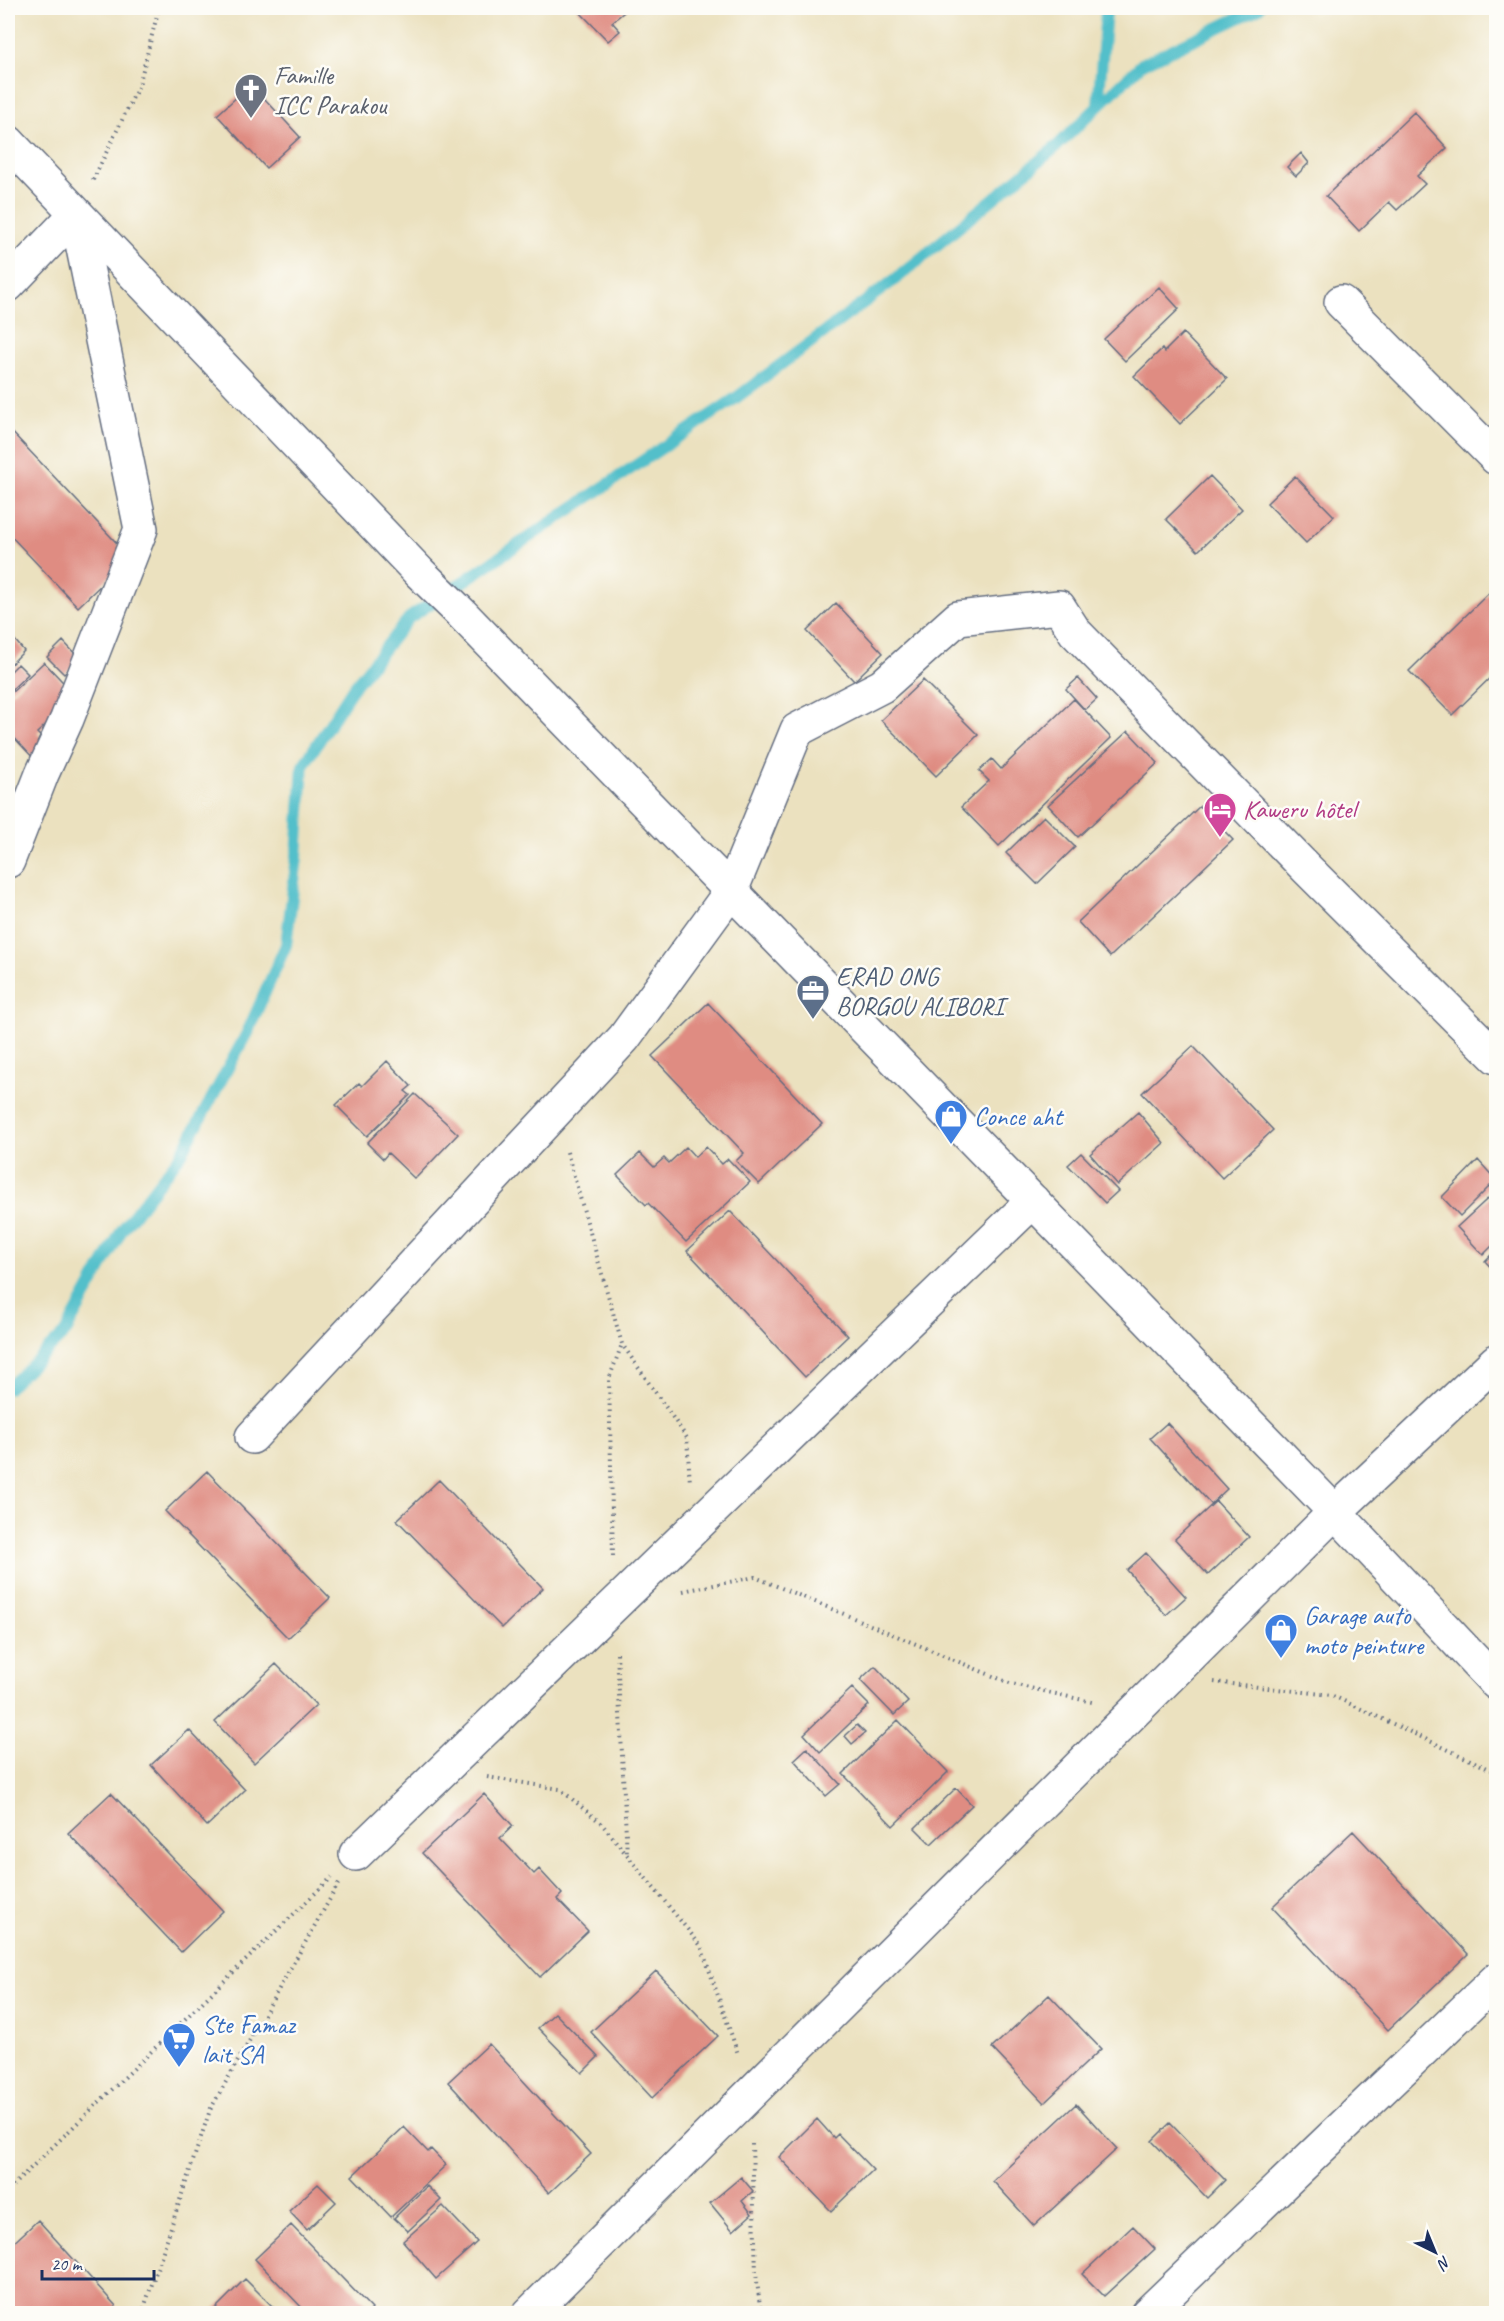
<svg xmlns="http://www.w3.org/2000/svg" width="1504" height="2321" viewBox="0 0 1504 2321" font-family="Caveat,sans-serif">
  <style>
    .lines { fill: none; stroke-linecap: round; stroke-linejoin: round }
    .stream { stroke: #52bfca; stroke-width: 12 }
    .building { fill: #df8c82 }
    .minor-casing { stroke: #646d80; stroke-width: 36 }
    .path { stroke: #646d80; stroke-width: 4; stroke-dasharray: 1.5 4.5; stroke-linecap: butt }
    .minor { stroke: #fff; stroke-width: 33 }
    .labels { text-anchor: middle; stroke-width: 5; stroke-linejoin: round; paint-order: stroke }
    .worship-label { font-size: 26px; fill: #5b616d; stroke: #fdfcf7; text-anchor: start }
    .hotel-label { font-size: 26px; fill: #b23c85; stroke: #fdfcf7; text-anchor: start }
    .service-label { font-size: 26px; fill: #4e5e75; stroke: #fdfcf7; text-anchor: start }
    .shop-label { font-size: 26px; fill: #366cbe; stroke: #fdfcf7; text-anchor: start }
  </style>
  <rect width="100%" height="100%" fill="#fdfcf7"/>
  <filter id="ink" filterUnits="userSpaceOnUse"><feTurbulence type="fractalNoise" baseFrequency=".0167" numOctaves="2"/><feDisplacementMap in="SourceGraphic" scale="12" xChannelSelector="R" yChannelSelector="G"/><feConvolveMatrix kernelMatrix="1 2 1 2 8 2 1 2 1" color-interpolation-filters="sRGB"/></filter>
  <filter id="wash" filterUnits="userSpaceOnUse"><feTurbulence type="fractalNoise" baseFrequency=".008" numOctaves="4" result="noise"/><feDisplacementMap in="SourceGraphic" scale="24" xChannelSelector="R" yChannelSelector="G"/><feGaussianBlur stdDeviation="1.35" result="paint"/><feColorMatrix in="noise" values="0 0 0 0 0 0 0 0 0 0 0 0 0 0 0 0 0 1.4 0 .05"/><feComposite in="paint" operator="in"/></filter>
  <g filter="url(#wash)">
    <rect width="100%" height="100%" fill="#ebe1bf"/>
    <g class="lines">
      <path class="stream" d="M 1098,106 L 1106,12 L 1105,8
        M 8,1388 L 65,1333 L 122,1230 L 182,1153 L 248,1031 L 286,945 L 297,857 L 303,766 L 353,688 L 409,618 L 736,398 L 897,278 L 1056,147 L 1142,64 L 1259,8"/>
    </g>
    <g id="blocks">
      <path class="building" d="M 576,8 L 629,8 L 612,22 L 620,31 L 608,41 Z
        M 251,84 L 300,137 L 266,168 L 217,115 Z
        M 1414,112 L 1447,148 L 1417,176 L 1425,184 L 1397,210 L 1389,202 L 1359,231 L 1326,196 Z
        M 1301,153 L 1309,163 L 1296,176 L 1287,167 Z
        M 1159,287 L 1179,309 L 1125,361 L 1104,339 Z
        M 1183,333 L 1227,379 L 1180,424 L 1134,376 L 1162,349 L 1164,352 Z
        M 8,428 L 130,557 L 78,607 L 8,533 Z
        M 1210,476 L 1242,509 L 1198,551 L 1166,519 Z
        M 1295,476 L 1334,516 L 1306,543 L 1267,503 Z
        M 1496,586 L 1496,672 L 1452,715 L 1409,671 Z
        M 836,603 L 883,653 L 854,681 L 807,631 Z
        M 8,632 L 24,651 L 8,667 Z
        M 63,641 L 80,659 L 64,674 L 47,657 Z
        M 44,662 L 76,696 L 37,733 L 51,747 L 36,761 L 8,731 L 8,696 Z
        M 18,664 L 28,674 L 8,693 L 8,674 Z
        M 1078,678 L 1097,699 L 1085,710 L 1066,689 Z
        M 923,680 L 978,735 L 936,776 L 881,720 Z
        M 1074,699 L 1111,738 L 999,846 L 961,807 L 989,781 L 979,771 L 992,759 L 1001,769 Z
        M 1128,731 L 1158,763 L 1078,837 L 1048,805 Z
        M 1200,806 L 1233,840 L 1110,957 L 1078,922 Z
        M 1044,816 L 1075,847 L 1037,884 L 1006,853 Z
        M 708,1003 L 822,1124 L 759,1184 L 736,1161 L 744,1153 L 652,1056 Z
        M 1193,1046 L 1273,1130 L 1222,1178 L 1142,1093 Z
        M 387,1061 L 411,1086 L 405,1091 L 410,1095 L 367,1136 L 336,1105 L 359,1083 L 362,1086 Z
        M 415,1094 L 458,1134 L 415,1179 L 388,1153 L 383,1159 L 367,1143 Z
        M 1138,1112 L 1164,1143 L 1117,1185 L 1090,1154 Z
        M 686,1147 L 695,1157 L 706,1147 L 722,1164 L 728,1159 L 750,1182 L 686,1242 L 648,1203 L 646,1205 L 617,1175 L 640,1153 L 654,1167 L 664,1158 L 669,1163 Z
        M 1081,1153 L 1118,1191 L 1105,1203 L 1068,1165 Z
        M 1478,1160 L 1496,1180 L 1460,1216 L 1442,1197 Z
        M 1496,1191 L 1496,1242 L 1483,1255 L 1457,1227 Z
        M 730,1211 L 848,1336 L 805,1377 L 687,1251 Z
        M 1496,1250 L 1496,1273 L 1485,1261 Z
        M 1167,1423 L 1227,1489 L 1211,1504 L 1150,1438 Z
        M 207,1471 L 330,1598 L 288,1638 L 165,1511 Z
        M 439,1480 L 543,1588 L 502,1628 L 397,1520 Z
        M 1216,1501 L 1249,1537 L 1208,1575 L 1175,1539 Z
        M 1146,1553 L 1186,1597 L 1166,1615 L 1127,1570 Z
        M 276,1664 L 316,1705 L 254,1763 L 215,1722 Z
        M 875,1666 L 908,1702 L 894,1715 L 860,1680 Z
        M 852,1688 L 869,1705 L 820,1752 L 804,1734 Z
        M 898,1720 L 948,1772 L 893,1826 L 843,1774 Z
        M 857,1725 L 865,1733 L 852,1744 L 845,1736 Z
        M 189,1730 L 245,1790 L 207,1826 L 151,1765 Z
        M 807,1748 L 840,1784 L 826,1796 L 794,1760 Z
        M 956,1788 L 972,1805 L 931,1844 L 915,1828 Z
        M 111,1793 L 223,1911 L 181,1952 L 68,1833 Z
        M 484,1794 L 513,1826 L 500,1838 L 534,1874 L 539,1869 L 562,1894 L 557,1899 L 588,1931 L 540,1977 L 422,1853 Z
        M 1353,1831 L 1468,1954 L 1388,2030 L 1272,1907 Z
        M 656,1971 L 718,2036 L 652,2098 L 591,2032 Z
        M 1049,1995 L 1101,2049 L 1044,2103 L 992,2048 Z
        M 555,2013 L 598,2057 L 582,2073 L 538,2028 Z
        M 489,2044 L 591,2154 L 549,2193 L 448,2082 Z
        M 1076,2104 L 1117,2149 L 1034,2226 L 993,2181 Z
        M 817,2119 L 834,2138 L 838,2134 L 873,2170 L 831,2211 L 779,2157 Z
        M 1170,2123 L 1225,2180 L 1207,2198 L 1152,2141 Z
        M 404,2127 L 428,2152 L 431,2149 L 446,2165 L 391,2217 L 352,2176 Z
        M 741,2177 L 753,2191 L 742,2201 L 752,2214 L 733,2231 L 710,2203 Z
        M 318,2184 L 336,2202 L 307,2230 L 289,2211 Z
        M 427,2186 L 441,2200 L 408,2231 L 394,2218 Z
        M 443,2206 L 477,2242 L 436,2279 L 403,2241 Z
        M 38,2220 L 116,2306 L 108,2314 L 9,2314 L 8,2311 L 8,2248 Z
        M 291,2225 L 372,2309 L 368,2314 L 308,2314 L 255,2259 Z
        M 1133,2226 L 1155,2249 L 1104,2296 L 1082,2274 Z
        M 245,2279 L 280,2314 L 210,2314 Z"/>
    </g>
  </g>
  <g filter="url(#ink)">
    <use href="#blocks" fill-opacity="0" stroke="#646d80" stroke-width="1.5"/>
    <g class="lines">
      <defs>
        <path id="minor" d="M 8,142 L 420,573 L 461,613 L 1335,1512 L 1496,1683
          M 8,285 L 76,214
          M 1341,302 L 1496,458
          M 8,861 L 42,774 L 67,719 L 141,529 L 76,214
          M 252,1437 L 624,1038 L 731,891 L 797,730 L 882,686 L 958,618 L 1059,607 L 1075,632 L 1308,870 L 1496,1057
          M 356,1854 L 1033,1201
          M 529,2314 L 1335,1512 L 1496,1361
          M 1147,2314 L 1496,1980"/>
      </defs>
      <use href="#minor" class="minor-casing"/>
      <path class="path" d="M 93,180 L 139,85 L 159,8
        M 567,1152 L 622,1344 L 687,1438 L 690,1483
        M 613,1556 L 609,1379 L 622,1344
        M 683,1591 L 755,1577 L 1012,1684 L 1092,1702
        M 617,1653 L 627,1855
        M 1214,1682 L 1331,1695 L 1496,1772
        M 487,1777 L 560,1789 L 601,1823 L 701,1946 L 738,2054
        M 752,2144 L 756,2273 L 761,2314
        M 8,2190 L 332,1877
        M 142,2314 L 210,2110 L 339,1883"/>
      <use href="#minor" class="minor"/>
    </g>
  </g>
  <defs>
    <symbol id="church-pin" viewBox="-11 -11 22 30"><path d="M0 17L-7.5 6A9.5 9.5 0 1 1 7.5 6Z" fill="#6b7280" stroke="#fdfcf7"/><path d="M-1.2-6h2.4v3.5h3.3v2.4h-3.3V6h-2.4V-.1h-3.3v-2.4h3.3Z" fill="#fff"/></symbol>
    <symbol id="hotel-pin" viewBox="-11 -11 22 30"><path d="M0 17L-7.5 6A9.5 9.5 0 1 1 7.5 6Z" fill="#d1479c" stroke="#fdfcf7"/><path d="M-6-4.5h1.5V1H6V5H4.5V3h-9V5H-6ZM-4 0a1.8 1.8 0 1 1 3.6 0ZM.5 0V-2.5h3Q6-2.5 6 0Z" fill="#fff"/></symbol>
    <symbol id="office-pin" viewBox="-11 -11 22 30"><path d="M0 17L-7.5 6A9.5 9.5 0 1 1 7.5 6Z" fill="#5c6f8a" stroke="#fdfcf7"/><path d="M-6-3h4V-5.5h4V-3h4V5H-6ZM-1-4.5V-3h2v-1.5ZM-6 0V1H6V0Z" fill="#fff"/></symbol>
    <symbol id="shop-pin" viewBox="-11 -11 22 30"><path d="M0 17L-7.5 6A9.5 9.5 0 1 1 7.5 6Z" fill="#3f7fe0" stroke="#fdfcf7"/><path d="M-5-2.5h2.3a2.7 3.5 0 0 1 5.4 0H5L5.5 6h-11ZM-1.5-2.5h3a1.5 2.3 0 0 0-3 0Z" fill="#fff"/></symbol>
    <symbol id="supermarket-pin" viewBox="-11 -11 22 30"><path d="M0 17L-7.5 6A9.5 9.5 0 1 1 7.5 6Z" fill="#3f7fe0" stroke="#fdfcf7"/><path d="M-6-5.5h2.5l.6 2H6L4.5 2H-2.5L-4.4-4H-6ZM-1.5 3.2a1.3 1.3 0 1 0 .1 0ZM3 3.2a1.3 1.3 0 1 0 .1 0Z" fill="#fff"/></symbol>
  </defs>
  <g fill-rule="evenodd">
    <use href="#church-pin" x="232" y="71" width="38" height="52"/>
    <use href="#hotel-pin" x="1201" y="790" width="38" height="52"/>
    <use href="#office-pin" x="794" y="972" width="38" height="52"/>
    <use href="#shop-pin" x="932" y="1097" width="38" height="52"/>
    <use href="#shop-pin" x="1262" y="1611" width="38" height="52"/>
    <use href="#supermarket-pin" x="160" y="2020" width="38" height="52"/>
  </g>
  <g class="labels">
    <g class="worship-label">
      <text x="274" y="84">Famille<tspan x="274" dy="30">ICC Parakou</tspan></text>
    </g>
    <g class="hotel-label">
      <text x="1243" y="818">Kaweru hôtel</text>
    </g>
    <g class="service-label">
      <text x="836" y="985">ERAD ONG<tspan x="836" dy="30">BORGOU ALIBORI</tspan></text>
    </g>
    <g class="shop-label">
      <text x="974" y="1125">Conce aht</text>
      <text x="1304" y="1624">Garage auto<tspan x="1304" dy="30">moto peinture</tspan></text>
      <text x="202" y="2033">Ste Famaz<tspan x="202" dy="30">lait SA</tspan></text>
    </g>
  </g>
  <rect width="1504" height="2321" fill="none" stroke="#fdfcf7" stroke-width="30"/>
  <g transform="translate(1435 2252) rotate(137)" stroke="#fdfcf7" stroke-width="4.5" paint-order="stroke">
  <path d="M0-4.5L10 22L0 15L-10 22Z" fill="#1b2f5e"/>
  <text y="-9" font-size="16" font-weight="bold" text-anchor="middle" fill="#1b2f5e">N</text>
  </g>
  <path d="M42 2270v9h112v-9" fill="none" stroke="#1b2f5e" stroke-width="3"/>
  <text x="51" y="2270" font-size="18" fill="#1b2f5e" stroke="#fdfcf7" stroke-width="4.5" paint-order="stroke">20 m</text>
</svg>
